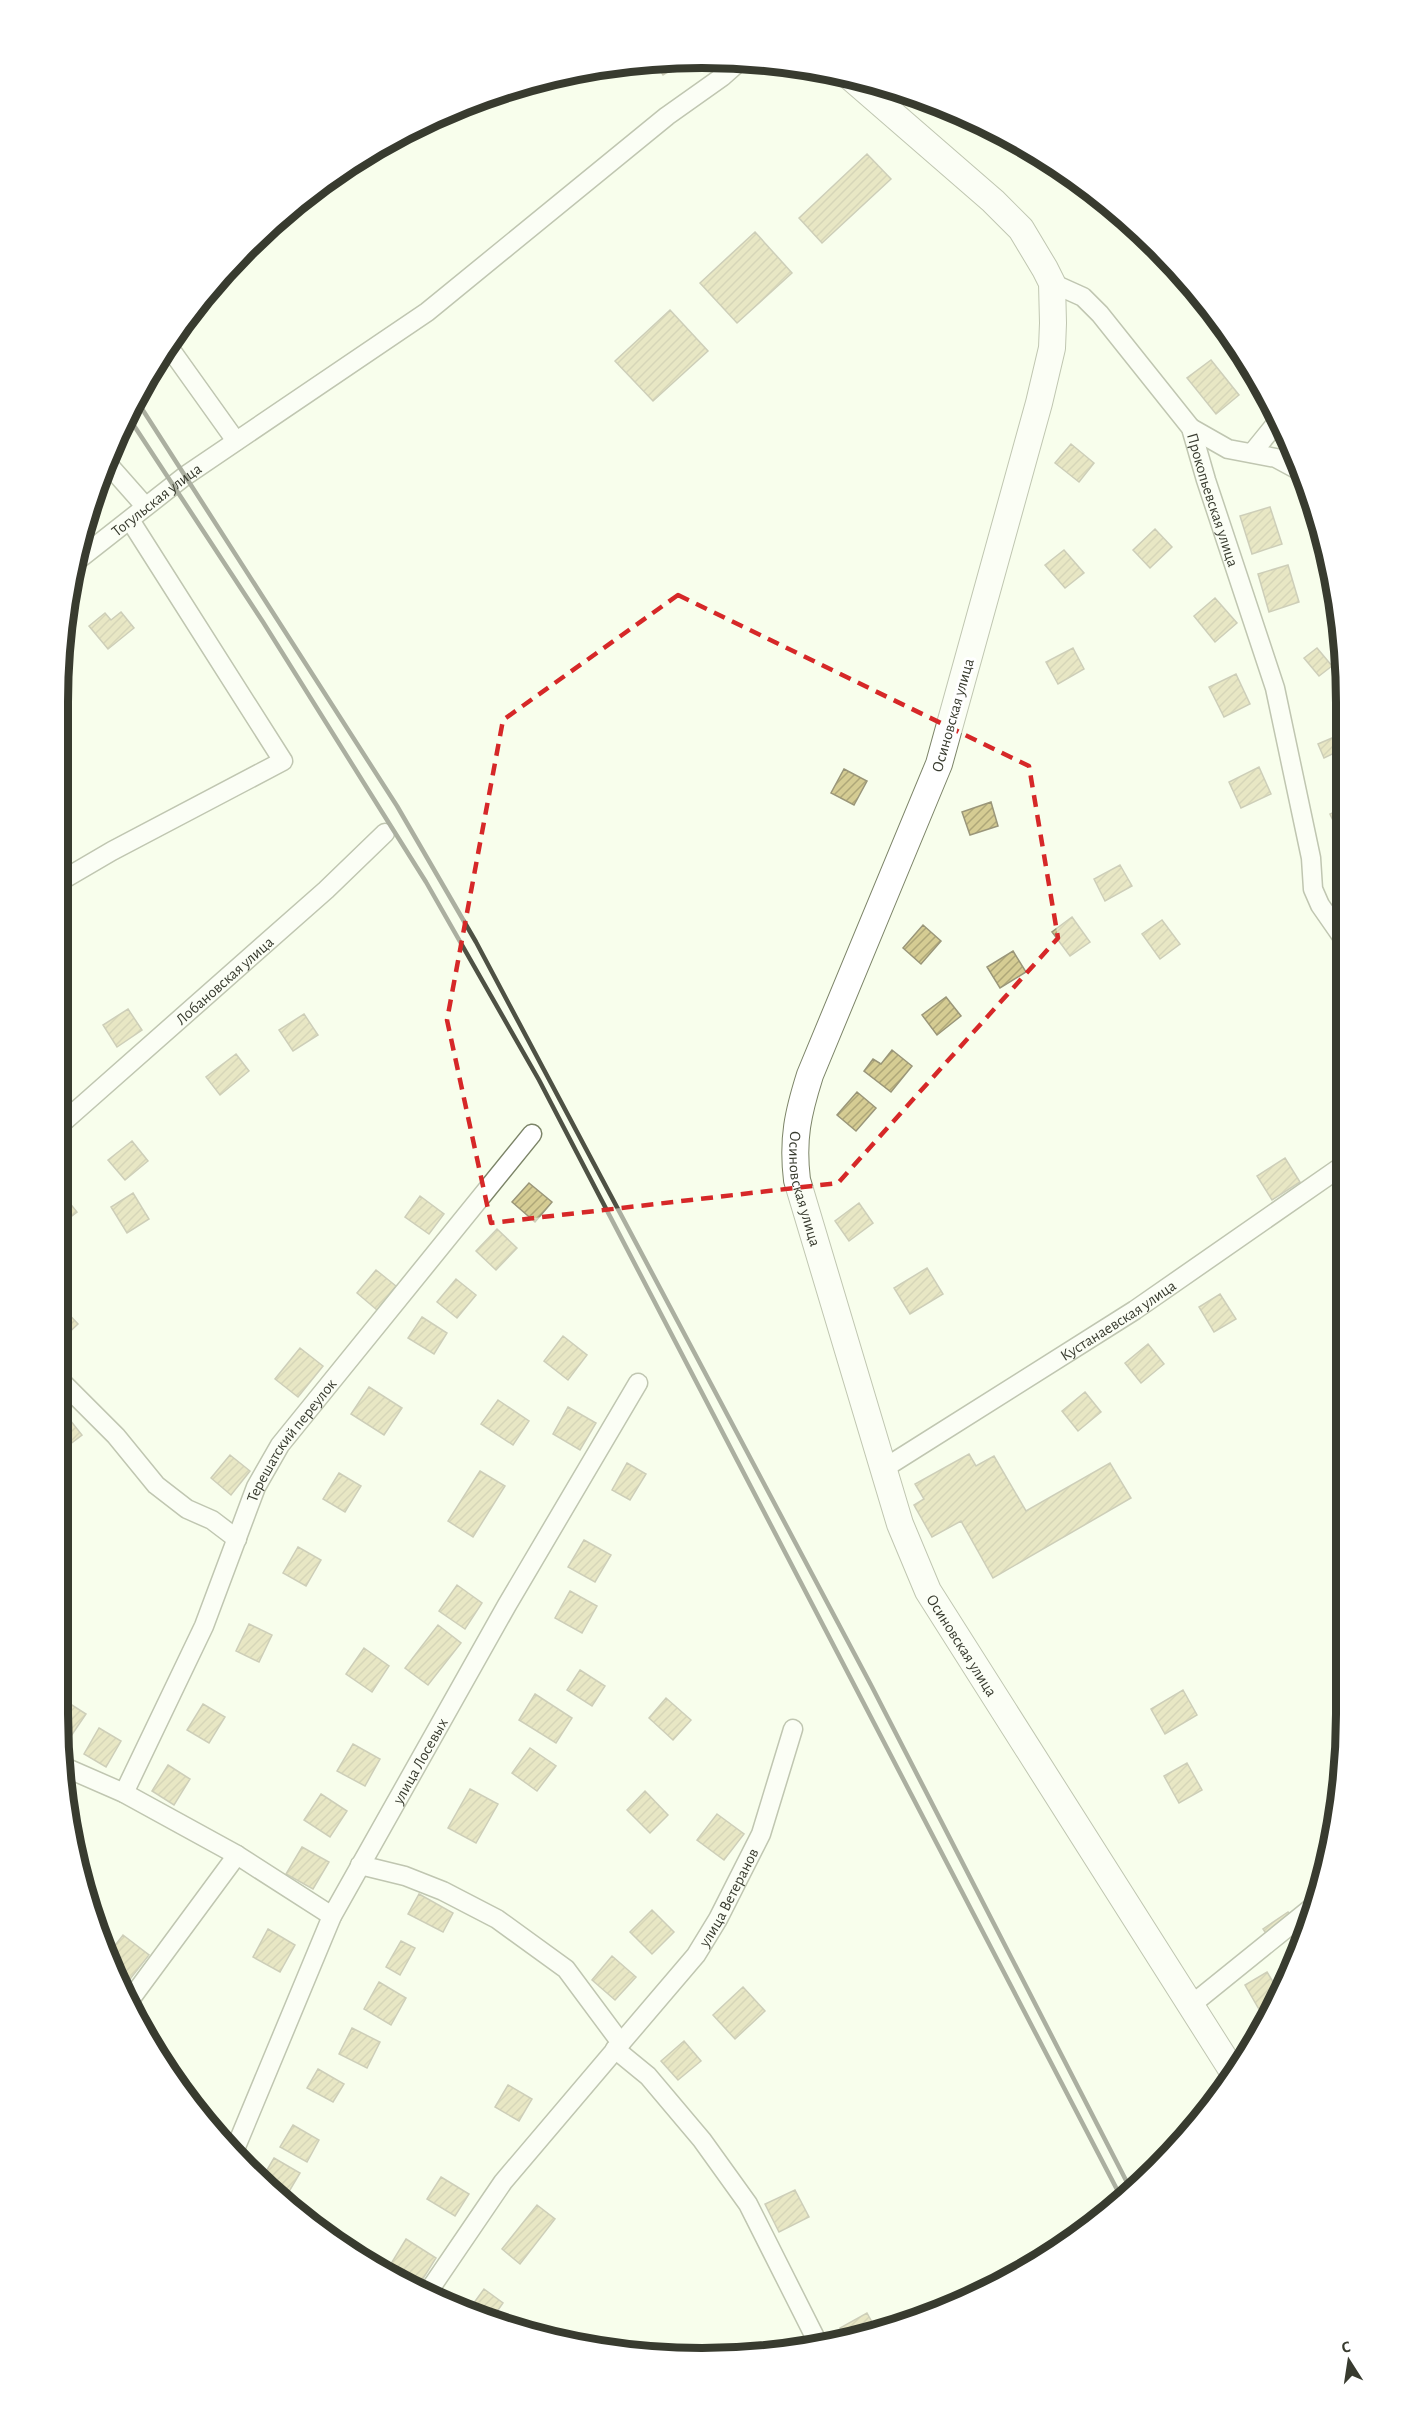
<svg xmlns="http://www.w3.org/2000/svg" width="1403" height="2415" viewBox="0 0 1403 2415" font-family="'Alegreya Sans',sans-serif">
  <style>
    .building { fill: url(#building-hatch); stroke: #9a9679; stroke-width: 1.5 }
    .lines { fill: none; stroke-linecap: round; stroke-linejoin: round }
    .minor-casing { stroke: #7c8468; stroke-width: 21 }
    .secondary-casing { stroke: #7c8468; stroke-width: 28 }
    .minor { stroke: #fff; stroke-width: 18 }
    .secondary { stroke: #fff; stroke-width: 26 }
    .rail { stroke: #4e5144; stroke-width: 4.5 }
    .marked { fill: none; stroke: #d62828; stroke-width: 4.5; stroke-dasharray: 12 8; stroke-linejoin: round }
    .labels { text-anchor: middle; stroke-width: 6; stroke-linejoin: round; paint-order: stroke }
    .street-label { font-size: 16px; fill: #383b2f; stroke: #fff }
    .rim { fill: none; stroke: #383b2f; stroke-width: 8 }
  </style>
  <defs>
    <pattern id="building-hatch" width="6" height="6" patternUnits="userSpaceOnUse" patternTransform="scale(1.5)"><rect width="6" height="6" fill="#d5cc93"/><path d="M-1 1l2-2M0 6l6-6M5 7l2-2" fill="none" stroke="#aea778"/></pattern>
  </defs>
  <rect width="100%" height="100%" fill="#f8feec"/>
  <path class="building" d="M 690,58 L 663,75 L 655,62 Z
    M 867,154 L 891,179 L 822,243 L 799,218 Z
    M 755,232 L 792,273 L 737,323 L 700,283 Z
    M 670,310 L 708,351 L 653,401 L 615,361 Z
    M 1211,360 L 1239,395 L 1216,414 L 1187,378 Z
    M 1071,444 L 1094,463 L 1079,482 L 1055,463 Z
    M 1270,507 L 1282,544 L 1252,554 L 1240,516 Z
    M 1155,529 L 1172,547 L 1150,568 L 1133,550 Z
    M 1064,550 L 1084,573 L 1065,588 L 1045,565 Z
    M 1288,565 L 1299,602 L 1269,612 L 1258,574 Z
    M 1215,598 L 1237,623 L 1215,642 L 1194,616 Z
    M 121,612 L 134,628 L 108,649 L 89,626 L 105,613 L 111,620 Z
    M 1073,648 L 1084,669 L 1058,684 L 1046,662 Z
    M 1317,648 L 1332,666 L 1319,676 L 1304,658 Z
    M 1236,674 L 1250,704 L 1224,717 L 1209,687 Z
    M 1339,735 L 1345,748 L 1324,758 L 1318,744 Z
    M 1259,767 L 1271,794 L 1241,808 L 1229,782 Z
    M 844,769 L 867,781 L 854,805 L 831,793 Z
    M 991,802 L 998,826 L 970,835 L 962,812 Z
    M 1345,807 L 1345,833 L 1340,835 L 1330,814 Z
    M 1120,865 L 1132,886 L 1105,901 L 1094,879 Z
    M 1072,917 L 1090,942 L 1070,956 L 1052,932 Z
    M 1162,920 L 1180,944 L 1160,959 L 1142,934 Z
    M 923,925 L 941,941 L 921,964 L 903,948 Z
    M 1013,951 L 1026,972 L 1000,988 L 987,967 Z
    M 946,997 L 961,1016 L 937,1035 L 922,1015 Z
    M 128,1009 L 142,1030 L 117,1047 L 103,1025 Z
    M 304,1014 L 318,1035 L 293,1051 L 279,1030 Z
    M 892,1050 L 912,1066 L 891,1092 L 864,1071 L 873,1059 L 881,1064 Z
    M 236,1054 L 249,1071 L 220,1095 L 206,1077 Z
    M 857,1092 L 876,1108 L 856,1131 L 837,1115 Z
    M 132,1141 L 148,1161 L 125,1180 L 108,1160 Z
    M 1285,1158 L 1300,1182 L 1272,1200 L 1257,1176 Z
    M 529,1183 L 552,1202 L 535,1222 L 512,1202 Z
    M 133,1193 L 149,1219 L 127,1233 L 111,1207 Z
    M 64,1196 L 77,1212 L 60,1225 L 60,1199 Z
    M 420,1196 L 444,1214 L 429,1234 L 405,1217 Z
    M 859,1203 L 873,1223 L 849,1241 L 835,1221 Z
    M 497,1229 L 517,1248 L 496,1270 L 476,1251 Z
    M 927,1268 L 943,1294 L 910,1314 L 894,1288 Z
    M 376,1270 L 396,1286 L 377,1310 L 357,1293 Z
    M 456,1279 L 476,1295 L 457,1318 L 437,1302 Z
    M 1220,1294 L 1236,1319 L 1214,1332 L 1199,1307 Z
    M 61,1306 L 78,1324 L 61,1340 Z
    M 422,1317 L 447,1333 L 434,1354 L 408,1338 Z
    M 563,1336 L 587,1355 L 568,1380 L 544,1361 Z
    M 1148,1344 L 1164,1364 L 1141,1383 L 1125,1363 Z
    M 300,1348 L 323,1366 L 298,1397 L 275,1379 Z
    M 369,1387 L 402,1408 L 384,1435 L 351,1414 Z
    M 1085,1392 L 1101,1412 L 1078,1431 L 1062,1411 Z
    M 498,1400 L 529,1421 L 513,1445 L 481,1424 Z
    M 568,1407 L 596,1423 L 580,1450 L 553,1434 Z
    M 66,1415 L 82,1435 L 61,1451 L 61,1419 Z
    M 969,1454 L 976,1466 L 994,1456 L 1026,1511 L 1110,1463 L 1131,1498 L 993,1578 L 961,1521 L 932,1537 L 914,1505 L 924,1499 L 915,1484 Z
    M 230,1455 L 250,1471 L 231,1495 L 211,1478 Z
    M 627,1463 L 646,1474 L 630,1500 L 612,1490 Z
    M 480,1471 L 505,1486 L 473,1537 L 448,1521 Z
    M 339,1473 L 361,1486 L 345,1512 L 323,1499 Z
    M 584,1540 L 611,1555 L 595,1582 L 568,1567 Z
    M 298,1547 L 321,1560 L 306,1586 L 283,1573 Z
    M 457,1585 L 482,1603 L 465,1629 L 439,1611 Z
    M 570,1591 L 597,1606 L 582,1633 L 555,1618 Z
    M 249,1624 L 272,1635 L 259,1662 L 236,1651 Z
    M 438,1625 L 461,1643 L 428,1685 L 405,1668 Z
    M 364,1648 L 389,1666 L 372,1692 L 346,1674 Z
    M 580,1670 L 605,1686 L 592,1706 L 567,1690 Z
    M 1183,1690 L 1197,1715 L 1165,1734 L 1151,1709 Z
    M 535,1694 L 572,1718 L 556,1743 L 519,1720 Z
    M 666,1698 L 691,1720 L 673,1740 L 649,1718 Z
    M 64,1700 L 86,1714 L 69,1739 L 62,1735 L 62,1703 Z
    M 203,1704 L 225,1717 L 209,1743 L 187,1730 Z
    M 99,1728 L 121,1741 L 106,1767 L 84,1754 Z
    M 353,1744 L 380,1759 L 365,1786 L 337,1771 Z
    M 530,1748 L 556,1766 L 537,1791 L 512,1773 Z
    M 1187,1763 L 1202,1790 L 1179,1803 L 1164,1776 Z
    M 168,1765 L 190,1779 L 174,1805 L 152,1791 Z
    M 470,1789 L 498,1804 L 476,1843 L 448,1828 Z
    M 645,1791 L 668,1815 L 650,1833 L 627,1810 Z
    M 321,1794 L 347,1811 L 330,1837 L 304,1820 Z
    M 717,1814 L 744,1834 L 724,1860 L 697,1840 Z
    M 302,1847 L 329,1862 L 313,1889 L 286,1874 Z
    M 419,1894 L 453,1913 L 443,1932 L 408,1914 Z
    M 652,1910 L 674,1932 L 652,1954 L 630,1932 Z
    M 1288,1912 L 1294,1921 L 1269,1938 L 1263,1929 Z
    M 268,1929 L 295,1945 L 280,1972 L 253,1957 Z
    M 123,1935 L 149,1955 L 127,1983 L 112,1972 L 106,1957 Z
    M 401,1941 L 415,1948 L 400,1975 L 386,1967 Z
    M 612,1956 L 636,1977 L 615,2000 L 592,1980 Z
    M 1267,1972 L 1278,1990 L 1270,2005 L 1260,2011 L 1245,1985 Z
    M 379,1982 L 406,1998 L 391,2025 L 364,2009 Z
    M 743,1987 L 765,2011 L 735,2039 L 713,2015 Z
    M 352,2028 L 380,2042 L 367,2068 L 339,2054 Z
    M 684,2041 L 701,2061 L 678,2080 L 661,2061 Z
    M 318,2069 L 344,2084 L 333,2102 L 307,2088 Z
    M 508,2085 L 532,2099 L 519,2121 L 495,2107 Z
    M 293,2125 L 319,2140 L 307,2162 L 280,2147 Z
    M 274,2158 L 300,2173 L 287,2195 L 261,2180 Z
    M 441,2177 L 469,2194 L 455,2216 L 427,2199 Z
    M 795,2190 L 809,2217 L 779,2232 L 765,2204 Z
    M 537,2205 L 555,2219 L 520,2264 L 502,2249 Z
    M 406,2239 L 436,2258 L 419,2285 L 389,2267 Z
    M 484,2289 L 503,2303 L 491,2320 L 468,2311 Z
    M 867,2313 L 877,2331 L 846,2340 L 840,2328 Z"/>
  <g class="lines">
    <defs>
      <g id="minor">
        <path id="s1" d="M 1052,283 L 1083,297 L 1100,314 L 1191,428 L 1206,480 L 1275,688 L 1311,858 L 1313,889 L 1320,905 L 1345,941"/>
        <path d="M 166,343 L 236,441"/>
        <path d="M 1191,428 L 1228,449 L 1276,458 L 1302,472"/>
        <path d="M 1252,453 L 1278,421"/>
        <path d="M 107,463 L 145,506"/>
        <path id="s2" d="M 78,560 L 185,476 L 427,312 L 667,116 L 722,77 L 740,61"/>
        <path d="M 59,882 L 112,851 L 283,761 L 130,520"/>
        <path id="s3" d="M 60,1125 L 326,890 L 385,833"/>
        <path d="M 61,1381 L 116,1436 L 156,1485 L 187,1509 L 212,1520 L 237,1539"/>
        <path id="s4" d="M 883,1469 L 1135,1310 L 1345,1164"/>
        <path d="M 62,1766 L 124,1793 L 237,1855 L 332,1916"/>
        <path id="s5" d="M 124,1793 L 204,1626 L 256,1487 L 280,1445 L 532,1134"/>
        <path d="M 360,1865 L 405,1876 L 443,1891 L 497,1919 L 566,1969 L 621,2043 L 503,2182 L 426,2295"/>
        <path d="M 127,2004 L 237,1855"/>
        <path d="M 1190,2006 L 1315,1905"/>
        <path id="s6" d="M 621,2043 L 696,1955 L 718,1919 L 761,1834 L 793,1729"/>
        <path d="M 615,2049 L 648,2076 L 702,2140 L 748,2204 L 820,2347"/>
        <path id="s7" d="M 233,2154 L 332,1916 L 507,1605 L 638,1383"/>
      </g>
      <g id="secondary">
        <path id="s8" d="M 849,76 L 993,201 L 1021,229 L 1045,269 L 1052,283 L 1053,323 L 1052,348 L 1039,403 L 939,764 L 810,1075 C 798,1113 792,1139 797,1180 L 900,1524 L 928,1591 L 1235,2075"/>
      </g>
    </defs>
    <use href="#minor" class="minor-casing"/>
    <use href="#secondary" class="secondary-casing"/>
    <use href="#minor" class="minor"/>
    <use href="#secondary" class="secondary"/>
    <path class="rail" d="M 137,401 L 397,806 L 476,942 L 871,1685 L 1132,2192
      M 129,418 L 263,622 L 382,812 L 426,882 L 539,1080 L 1123,2201"/>
  </g>
  <path d="M0 0H1403V2415H0ZM 678,595 L 1029,766 L 1058,938 L 838,1183 L 491,1223 L 447,1020 L 503,720 Z" fill="#f8feec" fill-opacity=".55" fill-rule="evenodd"/>
  <path class="marked" d="M 678,595 L 1029,766 L 1058,938 L 838,1183 L 491,1223 L 447,1020 L 503,720 Z"/>
  <g class="labels">
    <g class="street-label">
      <text dy="6" stroke="none"><textPath href="#s2" startOffset="99">Тогульская улица</textPath></text>
      <text dy="6" stroke="none"><textPath href="#s1" startOffset="279">Прокопьевская улица</textPath></text>
      <text transform="translate(952 715) rotate(-74)" y="6">Осиновская улица</text>
      <text dy="6" stroke="none"><textPath href="#s3" startOffset="219">Лобановская улица</textPath></text>
      <text dy="6" stroke="none"><textPath href="#s8" startOffset="1242">Осиновская улица</textPath></text>
      <text dy="6" stroke="none"><textPath href="#s4" startOffset="278">Кустанаевская улица</textPath></text>
      <text dy="6" stroke="none"><textPath href="#s5" startOffset="392">Терешатский переулок</textPath></text>
      <text dy="6" stroke="none"><textPath href="#s8" startOffset="1728">Осиновская улица</textPath></text>
      <text dy="6" stroke="none"><textPath href="#s7" startOffset="436">улица Лосевых</textPath></text>
      <text dy="6" stroke="none"><textPath href="#s6" startOffset="182">улица Ветеранов</textPath></text>
    </g>
  </g>
  <path d="M0 0H1403V2415H0ZM702 68H702A634 634 0 0 1 1336 702V1714A634 634 0 0 1 702 2348H702A634 634 0 0 1 68 1714V702A634 634 0 0 1 702 68Z" fill="#fff" fill-rule="evenodd"/>
  <path class="rim" d="M702 68H702A634 634 0 0 1 1336 702V1714A634 634 0 0 1 702 2348H702A634 634 0 0 1 68 1714V702A634 634 0 0 1 702 68Z"/>
  <g transform="translate(1349 2361) rotate(348)" stroke="#ffffff" stroke-width="4.5" paint-order="stroke">
  <path d="M0-4.5L10 22L0 15L-10 22Z" fill="#383b2f"/>
  <text y="-9" font-size="16" font-weight="bold" text-anchor="middle" fill="#383b2f">С</text>
  </g>
</svg>
